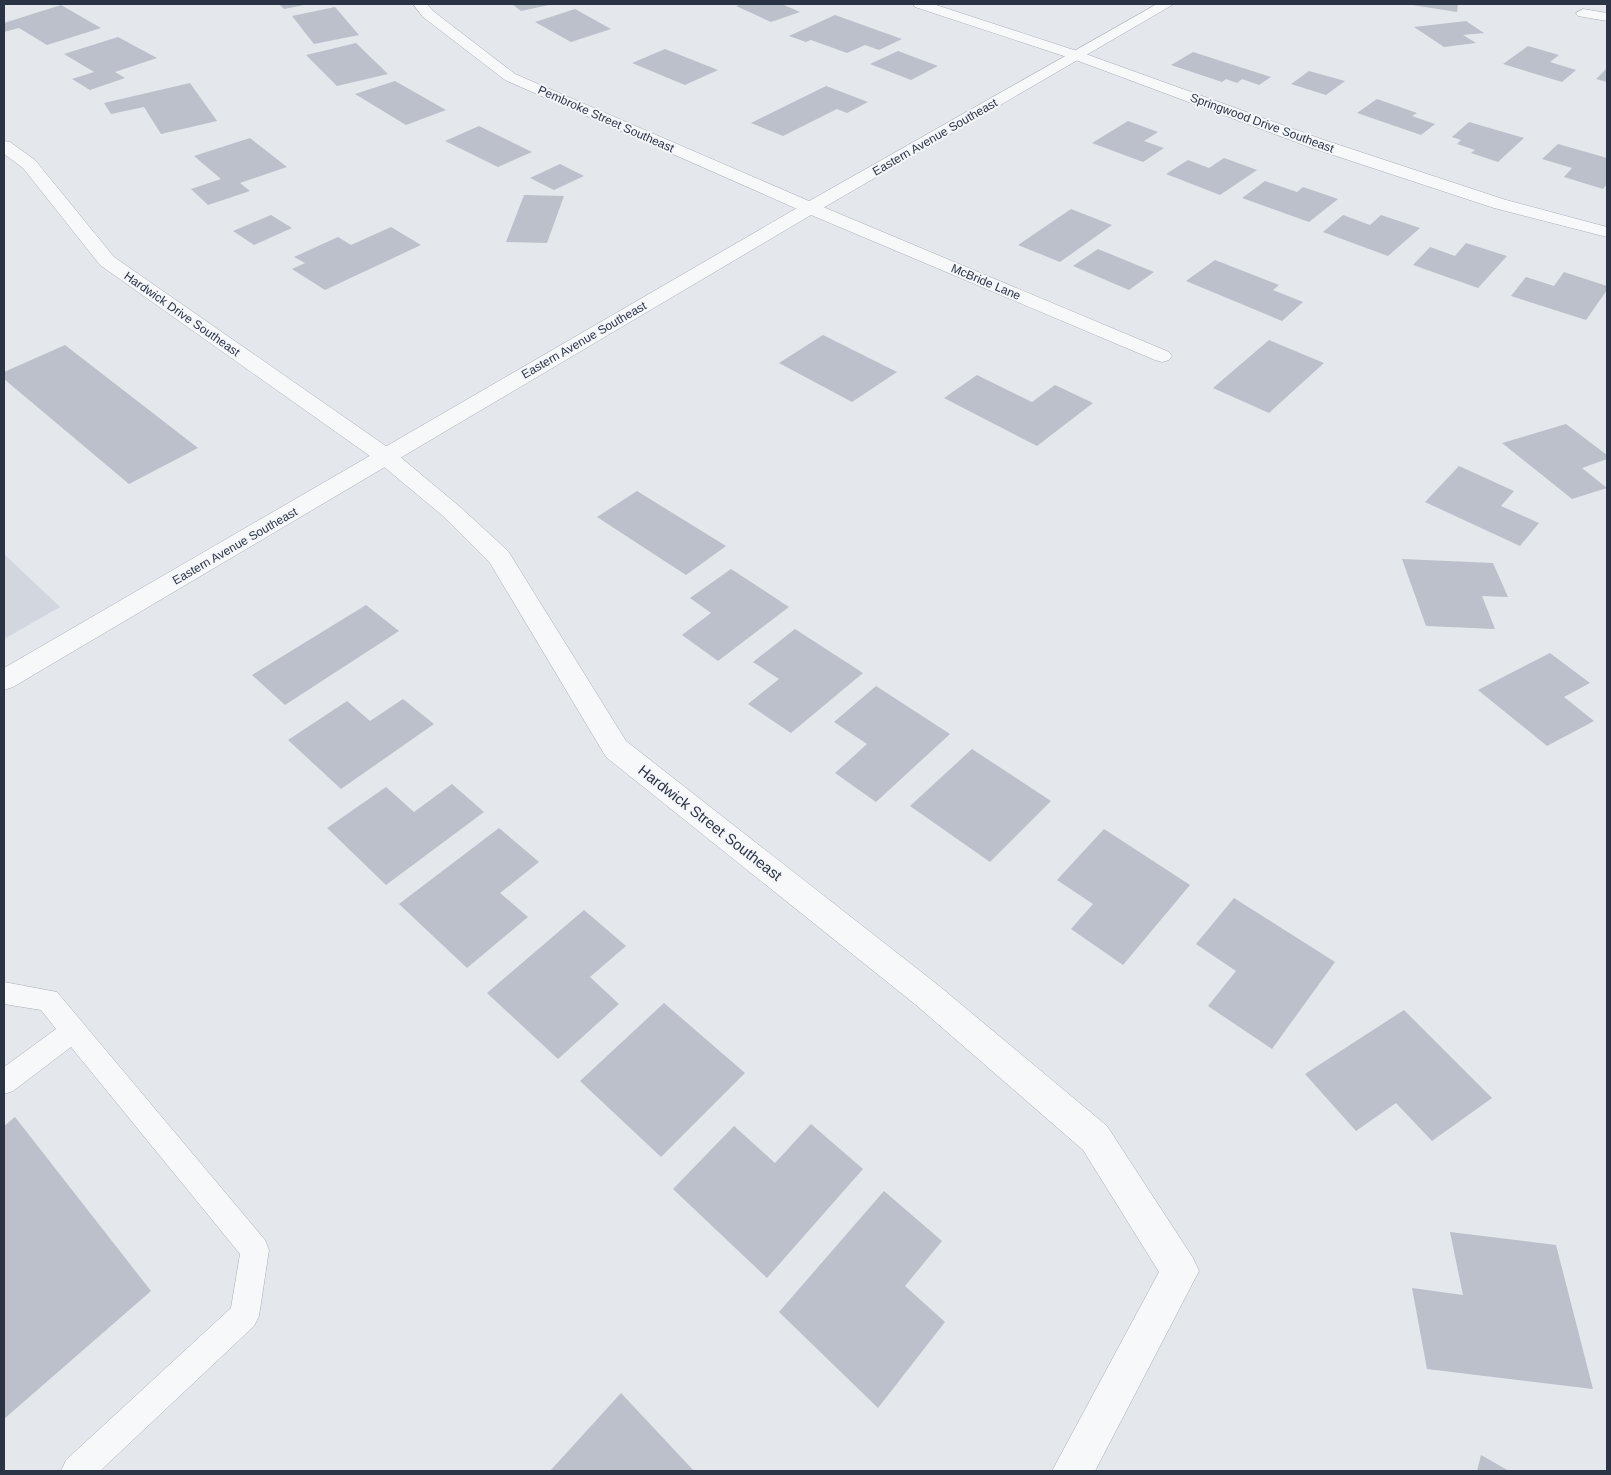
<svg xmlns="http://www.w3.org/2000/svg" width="1611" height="1475" viewBox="0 0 1611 1475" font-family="Arial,sans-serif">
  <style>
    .built { fill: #d2d6de }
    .building { fill: #bbc0ca }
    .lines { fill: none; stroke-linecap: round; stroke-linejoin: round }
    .service-casing { stroke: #a9aeb7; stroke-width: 1 }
    .minor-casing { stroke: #a9aeb7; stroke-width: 1 }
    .tertiary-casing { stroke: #a9aeb7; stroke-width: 1 }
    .service { fill: #f7f8fa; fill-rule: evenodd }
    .minor { fill: #f7f8fa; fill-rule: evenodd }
    .tertiary { fill: #f7f8fa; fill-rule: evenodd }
    .labels { text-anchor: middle; stroke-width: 4; stroke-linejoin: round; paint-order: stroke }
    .far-street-label { font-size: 12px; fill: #2b3445; stroke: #f4f6f9 }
    .street-label { font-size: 15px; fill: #2b3445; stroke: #f4f6f9 }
  </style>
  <rect width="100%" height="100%" fill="#e4e7ec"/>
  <path class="built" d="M 4,554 L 60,607 L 4,639 Z"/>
  <path class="building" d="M 279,4 L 304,4 L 304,5 L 284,9 Z
    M 512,4 L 549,4 L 549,5 L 521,11 Z
    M 743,4 L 787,4 L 784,5 L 800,12 L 771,22 L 736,6 Z
    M 1406,4 L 1458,4 L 1457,12 Z
    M 61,5 L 101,28 L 47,45 L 19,28 L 4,32 L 4,23 Z
    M 335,7 L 359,35 L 314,44 L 292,16 Z
    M 575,9 L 611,29 L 571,42 L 535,22 Z
    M 835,15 L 902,39 L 879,50 L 865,45 L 847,53 L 811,40 L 806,42 L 789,36 Z
    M 1466,21 L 1484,33 L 1463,35 L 1476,43 L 1444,47 L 1414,27 Z
    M 118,37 L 157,58 L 115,72 L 125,78 L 90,90 L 72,79 L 94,72 L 64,54 Z
    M 356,43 L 388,74 L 337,86 L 306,55 Z
    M 1528,46 L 1559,55 L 1550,62 L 1576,70 L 1562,82 L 1503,64 Z
    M 665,49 L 718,70 L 685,85 L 632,63 Z
    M 898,51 L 938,66 L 911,80 L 870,64 Z
    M 1193,52 L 1271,77 L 1259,85 L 1242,79 L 1237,83 L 1226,79 L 1222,82 L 1171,65 Z
    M 1607,68 L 1607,82 L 1596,79 Z
    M 1309,71 L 1345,81 L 1326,95 L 1291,84 Z
    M 395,81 L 446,110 L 406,125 L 355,94 Z
    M 190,83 L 217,121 L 161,134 L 144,107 L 111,114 L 104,103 Z
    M 826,86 L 868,102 L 847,113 L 837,109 L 783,136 L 751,123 Z
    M 1377,99 L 1417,113 L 1412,116 L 1435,124 L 1421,135 L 1357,113 Z
    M 1128,121 L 1158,132 L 1144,141 L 1164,148 L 1143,162 L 1092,143 Z
    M 1469,122 L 1524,138 L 1498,162 L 1471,153 L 1475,150 L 1457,144 L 1461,140 L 1452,137 Z
    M 479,126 L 532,152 L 498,167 L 445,141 Z
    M 250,138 L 287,167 L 240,183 L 250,191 L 208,205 L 191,189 L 221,179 L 194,156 Z
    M 1558,144 L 1607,158 L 1607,184 L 1603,189 L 1564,177 L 1572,168 L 1542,159 Z
    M 1224,158 L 1257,170 L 1220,195 L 1166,174 L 1188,160 L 1209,168 Z
    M 560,164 L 584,176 L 554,190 L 530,178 Z
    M 1265,181 L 1297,192 L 1303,187 L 1338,199 L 1309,222 L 1242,198 Z
    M 524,195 L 564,196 L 547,243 L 506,242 Z
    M 1071,209 L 1112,225 L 1060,262 L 1018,245 Z
    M 271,215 L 292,228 L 254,245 L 233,231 Z
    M 1343,215 L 1370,225 L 1381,215 L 1420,228 L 1388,256 L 1323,232 Z
    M 391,227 L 421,245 L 325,290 L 292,269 L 305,263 L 294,257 L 338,237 L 351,245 Z
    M 1466,243 L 1507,256 L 1478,288 L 1413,265 L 1430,247 L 1455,256 Z
    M 1098,249 L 1154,272 L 1129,290 L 1073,266 Z
    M 1215,260 L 1279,285 L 1273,290 L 1303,302 L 1282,321 L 1186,281 Z
    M 1564,272 L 1607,286 L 1607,290 L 1586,320 L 1511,296 L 1526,277 L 1554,286 Z
    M 823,335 L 897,372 L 852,402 L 779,363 Z
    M 1269,340 L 1324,363 L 1269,413 L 1213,388 Z
    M 65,345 L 198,448 L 129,484 L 4,379 L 4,372 Z
    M 977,375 L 1032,402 L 1055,385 L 1093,403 L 1037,446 L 944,398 Z
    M 1566,424 L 1607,455 L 1607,459 L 1582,468 L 1607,488 L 1572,499 L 1502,443 Z
    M 1459,466 L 1514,491 L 1501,506 L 1539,523 L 1520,546 L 1425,502 Z
    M 637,491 L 726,546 L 686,575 L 597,517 Z
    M 1402,559 L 1493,563 L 1508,597 L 1482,596 L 1495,629 L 1426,626 Z
    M 731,569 L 789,607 L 718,661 L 682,635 L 711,613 L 690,598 Z
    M 366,605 L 399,631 L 285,705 L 252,675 Z
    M 795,629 L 863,673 L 791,733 L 748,704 L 779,679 L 753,662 Z
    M 1550,653 L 1590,683 L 1564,697 L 1594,721 L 1547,746 L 1478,690 Z
    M 876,686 L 950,734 L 876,802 L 835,773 L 867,744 L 834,722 Z
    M 403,699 L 434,724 L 341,789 L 288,740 L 347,701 L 370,721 Z
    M 972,749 L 1051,801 L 990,862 L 910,806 Z
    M 452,784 L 484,812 L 386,885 L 327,828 L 386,787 L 414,812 Z
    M 499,828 L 539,862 L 500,893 L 528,917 L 467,968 L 399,904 Z
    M 1104,829 L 1190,885 L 1123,965 L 1071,929 L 1093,904 L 1057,880 Z
    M 1234,898 L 1335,962 L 1272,1049 L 1208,1006 L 1236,971 L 1196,944 Z
    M 584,910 L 626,946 L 590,977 L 619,1004 L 558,1059 L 487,993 Z
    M 664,1003 L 745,1073 L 661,1157 L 580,1081 Z
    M 1404,1010 L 1492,1098 L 1432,1141 L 1396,1103 L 1356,1131 L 1305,1074 Z
    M 15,1117 L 151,1291 L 4,1419 L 4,1126 Z
    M 811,1124 L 863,1169 L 767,1278 L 673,1189 L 734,1126 L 775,1163 Z
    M 884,1191 L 942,1241 L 905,1286 L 945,1322 L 878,1408 L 779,1312 Z
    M 1450,1232 L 1556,1245 L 1593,1389 L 1427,1369 L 1412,1288 L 1463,1295 Z
    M 621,1393 L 694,1471 L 550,1471 Z
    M 1481,1455 L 1509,1471 L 1477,1471 Z"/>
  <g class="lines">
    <defs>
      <path id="service" d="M 4,982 L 57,992 L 265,1240 L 269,1250 L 259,1316 L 254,1326 L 100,1471 L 61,1471 L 66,1460 L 231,1308 L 240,1254 L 71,1047 L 13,1091 L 4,1094 L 4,1067 L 56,1029 L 41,1010 L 4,1004 Z"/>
      <path id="minor" d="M 413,4 L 427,4 L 433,11 L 515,74 L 816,204 L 1169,352 L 1172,356 L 1169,360 L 1162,362 L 1155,360 L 804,212 L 505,80 L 423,17 Z
        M 913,4 L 933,4 L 1083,53 L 1324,140 L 1506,200 L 1607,227 L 1607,237 L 1494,208 L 1312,148 L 1073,59 L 915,7 Z
        M 1583,9 L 1607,13 L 1607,21 L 1578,16 L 1576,13 Z
        M 4,141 L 10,142 L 35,160 L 114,257 L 393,451 L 459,506 L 508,551 L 626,741 L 938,985 L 1107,1126 L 1193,1258 L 1199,1271 L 1095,1471 L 1052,1471 L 1159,1272 L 1083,1150 L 916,1005 L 606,757 L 490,563 L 443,516 L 377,461 L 100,265 L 23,168 L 4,154 Z"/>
      <path id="tertiary" d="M 1157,4 L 1174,4 L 816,212 L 13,687 L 4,690 L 4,668 L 804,204 Z"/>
    </defs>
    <use href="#service" class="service-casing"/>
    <use href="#minor" class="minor-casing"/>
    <use href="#tertiary" class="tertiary-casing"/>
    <use href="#service" class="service"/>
    <use href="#minor" class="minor"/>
    <use href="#tertiary" class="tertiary"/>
  </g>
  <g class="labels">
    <g class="far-street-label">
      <text transform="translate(606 119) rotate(24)" y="4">Pembroke Street Southeast</text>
      <text transform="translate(1262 123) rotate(20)" y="4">Springwood Drive Southeast</text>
      <text transform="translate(935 137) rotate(-30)" y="4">Eastern Avenue Southeast</text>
      <text transform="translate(986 282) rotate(23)" y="4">McBride Lane</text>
      <text transform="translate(182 314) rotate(35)" y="4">Hardwick Drive Southeast</text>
      <text transform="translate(584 340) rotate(-30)" y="4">Eastern Avenue Southeast</text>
      <text transform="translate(235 546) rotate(-30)" y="4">Eastern Avenue Southeast</text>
    </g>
    <g class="street-label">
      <text transform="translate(710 823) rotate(38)" y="5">Hardwick Street Southeast</text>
    </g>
  </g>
  <rect width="1611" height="1475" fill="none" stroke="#2b3445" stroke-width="10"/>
</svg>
